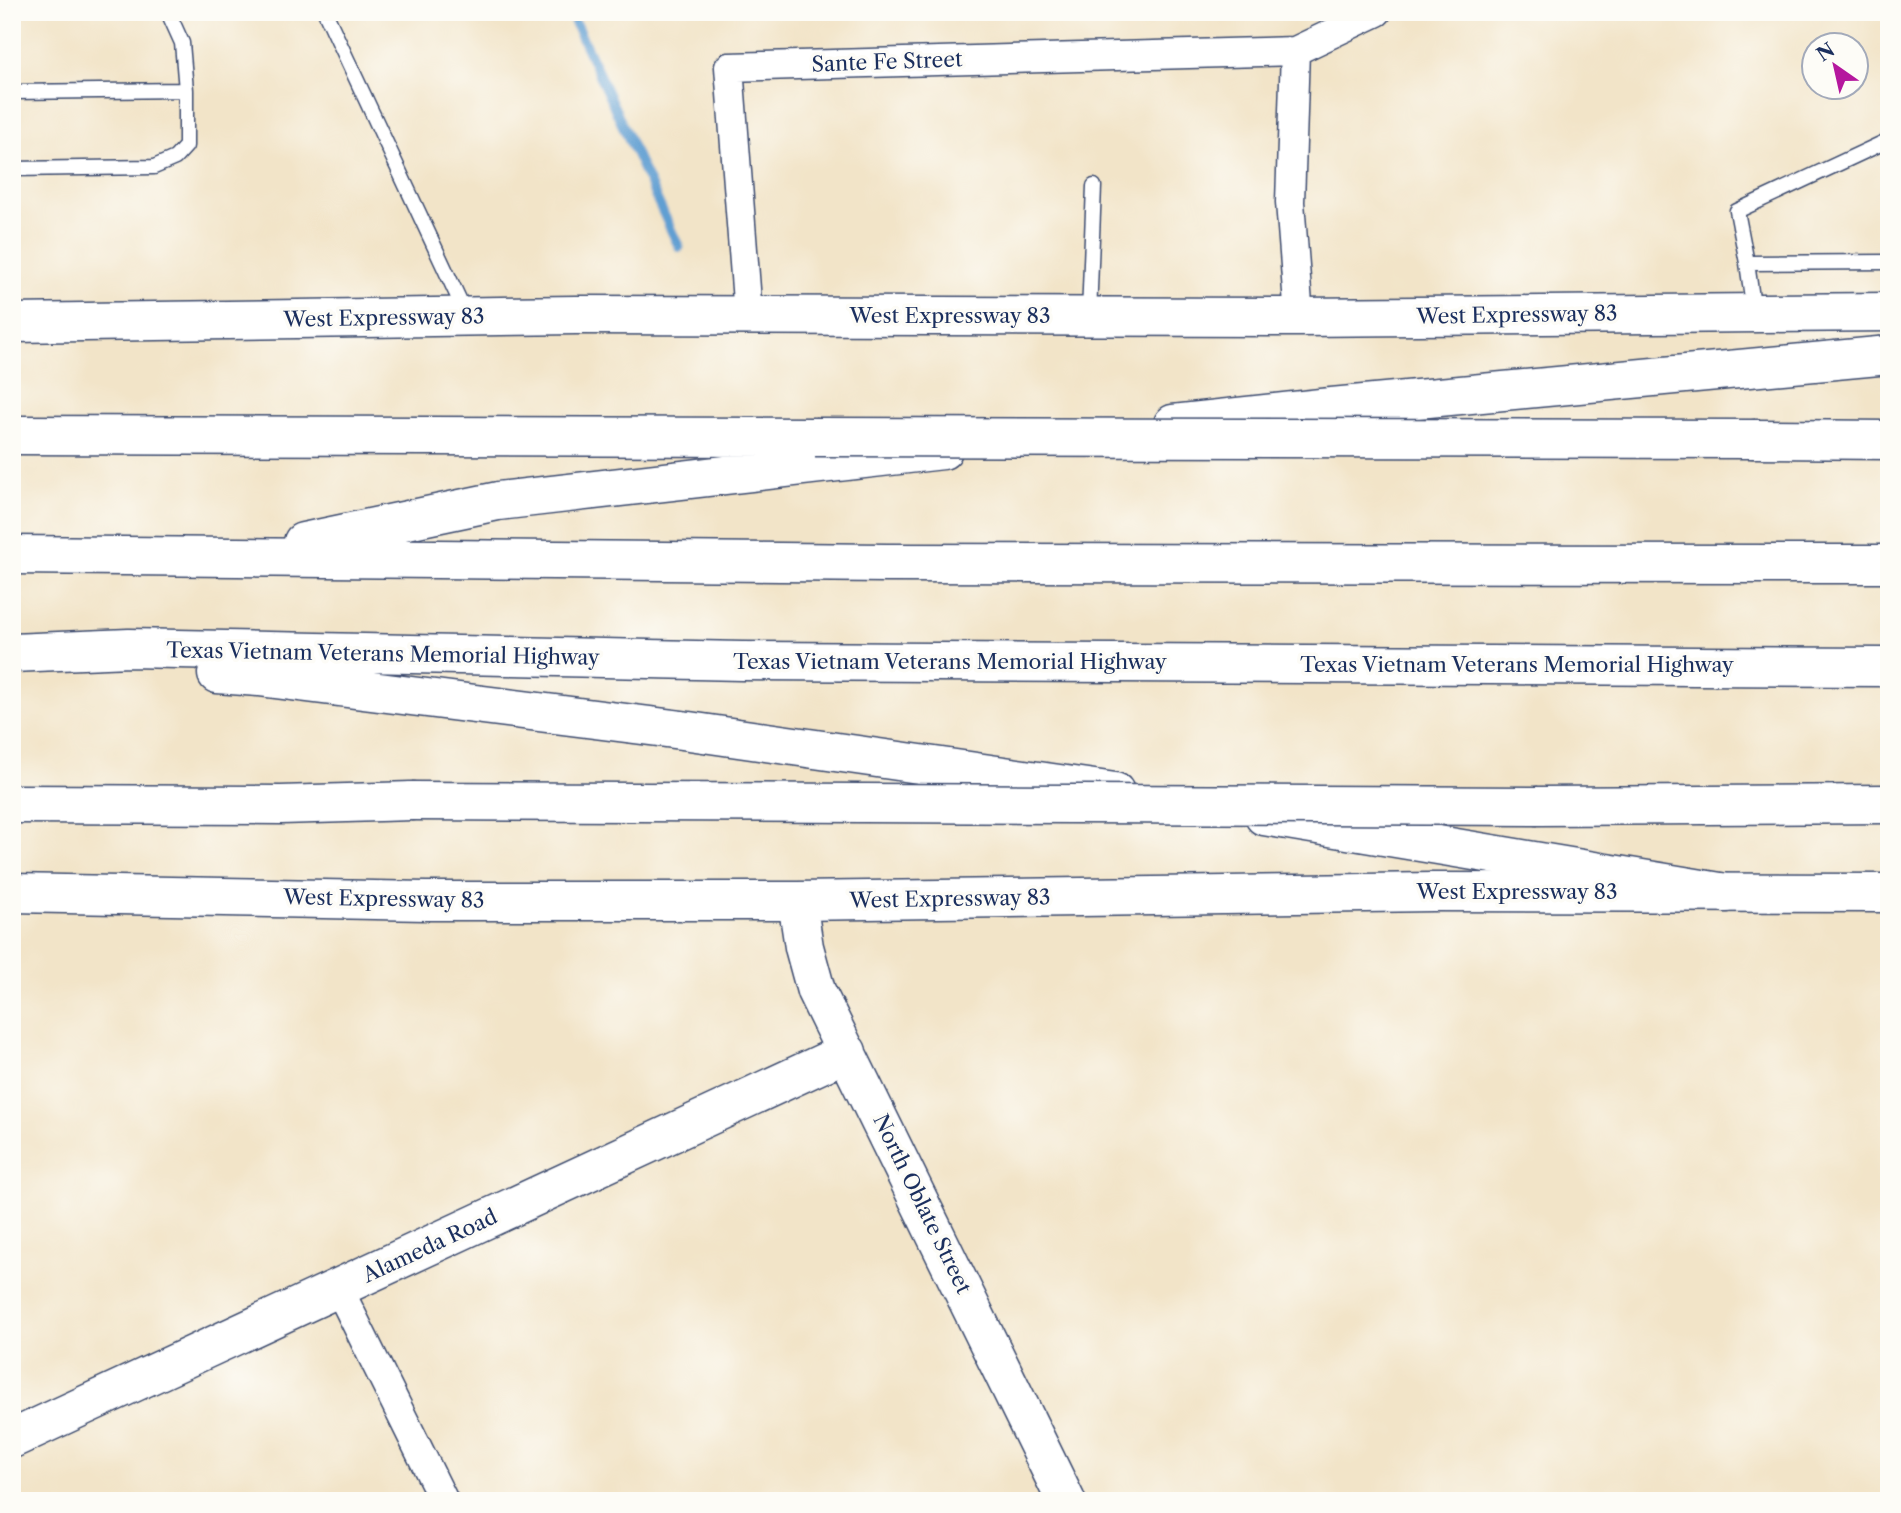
<svg xmlns="http://www.w3.org/2000/svg" width="1901" height="1513" viewBox="0 0 1901 1513" font-family="'Libre Caslon Text',serif">
  <style>
    .lines { fill: none; stroke-linecap: round; stroke-linejoin: round }
    .stream { stroke: #619fd2; stroke-width: 10 }
    .lane-casing { stroke: #3b4a6e; stroke-width: 17 }
    .street-casing { stroke: #3b4a6e; stroke-width: 31 }
    .secondary-casing { stroke: #3b4a6e; stroke-width: 41 }
    .highway-casing { stroke: #3b4a6e; stroke-width: 41 }
    .lane { stroke: #fff; stroke-width: 14 }
    .street { stroke: #fff; stroke-width: 28 }
    .secondary { stroke: #fff; stroke-width: 38 }
    .highway { stroke: #fff; stroke-width: 38 }
    .highway-bridge-casing { stroke: #3b4a6e; stroke-width: 41; stroke-linecap: butt }
    .highway-bridge { stroke: #fff; stroke-width: 38 }
    .labels { text-anchor: middle; stroke-width: 7; stroke-linejoin: round; paint-order: stroke }
    .street-label { font-size: 21px; fill: #1b2f5e; stroke: #fdfcf7 }
  </style>
  <rect width="100%" height="100%" fill="#fdfcf7"/>
  <filter id="ink" filterUnits="userSpaceOnUse"><feTurbulence type="fractalNoise" baseFrequency=".0143" numOctaves="2"/><feDisplacementMap in="SourceGraphic" scale="14" xChannelSelector="R" yChannelSelector="G"/><feConvolveMatrix kernelMatrix="1 2 1 2 8 2 1 2 1" color-interpolation-filters="sRGB"/></filter>
  <filter id="wash" filterUnits="userSpaceOnUse"><feTurbulence type="fractalNoise" baseFrequency=".00686" numOctaves="4" result="noise"/><feDisplacementMap in="SourceGraphic" scale="28" xChannelSelector="R" yChannelSelector="G"/><feGaussianBlur stdDeviation="1.57" result="paint"/><feColorMatrix in="noise" values="0 0 0 0 0 0 0 0 0 0 0 0 0 0 0 0 0 1.4 0 .05"/><feComposite in="paint" operator="in"/></filter>
  <g filter="url(#wash)">
    <rect width="100%" height="100%" fill="#f2e4c8"/>
    <g class="lines">
      <path class="stream" d="M 570,12 L 679,247"/>
    </g>
  </g>
  <g filter="url(#ink)">
    <g class="lines">
      <defs>
        <path id="lane" d="M 168,12 L 182,43 L 186,90
          M 325,12 L 465,312
          M 12,92 L 186,90 L 186,146 L 175,158 L 154,167 L 12,169
          M 1747,263 L 1737,211 L 1889,140
          M 1754,312 L 1747,263 L 1889,262
          M 1089,315 L 1094,186"/>
        <path id="street" d="M 1295,51 L 1290,202 L 1299,317
          M 748,315 L 729,67 L 1295,51 L 1377,12
          M 339,1289 L 444,1501"/>
        <path id="secondary" d="M 12,323 L 576,315 L 1299,317 L 1889,312
          M 12,893 L 426,901 L 797,901 L 1433,892 L 1889,893
          M 797,901 L 804,947 L 816,991 L 1066,1501
          M 12,1439 L 847,1052"/>
        <path id="highway" d="M 1173,424 L 1321,408 L 1889,355
          M 12,435 L 815,437
          M 1755,439 L 1889,440
          M 303,542 L 498,501 L 943,450
          M 12,555 L 887,563 L 1889,564
          M 12,653 L 129,648 L 742,661 L 1889,667
          M 217,674 L 259,677 L 682,730 L 1115,792
          M 12,804 L 281,805 L 412,801
          M 1538,806 L 1889,804
          M 1264,816 L 1726,893"/>
      </defs>
      <use href="#lane" class="lane-casing"/>
      <use href="#street" class="street-casing"/>
      <use href="#secondary" class="secondary-casing"/>
      <use href="#highway" class="highway-casing"/>
      <use href="#lane" class="lane"/>
      <use href="#street" class="street"/>
      <use href="#secondary" class="secondary"/>
      <use href="#highway" class="highway"/>
      <defs>
        <path id="highway-bridge" d="M 815,437 L 1755,439
          M 412,801 L 1538,806"/>
      </defs>
      <use href="#highway-bridge" class="highway-bridge-casing"/>
      <use href="#highway-bridge" class="highway-bridge"/>
    </g>
  </g>
  <g class="labels">
    <g class="street-label">
      <text transform="translate(887 62) rotate(-2)" y="7">Sante Fe Street</text>
      <text transform="translate(1517 315) rotate(-1)" y="7">West Expressway 83</text>
      <text x="950" y="323">West Expressway 83</text>
      <text transform="translate(384 318) rotate(-1)" y="7">West Expressway 83</text>
      <text transform="translate(383 654) rotate(1)" y="7">Texas Vietnam Veterans Memorial Highway</text>
      <text x="950" y="669">Texas Vietnam Veterans Memorial Highway</text>
      <text x="1517" y="672">Texas Vietnam Veterans Memorial Highway</text>
      <text x="1517" y="899">West Expressway 83</text>
      <text transform="translate(384 899) rotate(1)" y="7">West Expressway 83</text>
      <text transform="translate(950 899) rotate(-1)" y="7">West Expressway 83</text>
      <text transform="translate(922 1204) rotate(64)" y="7">North Oblate Street</text>
      <text transform="translate(430 1246) rotate(-25)" y="7">Alameda Road</text>
    </g>
  </g>
  <rect width="1901" height="1513" fill="none" stroke="#fdfcf7" stroke-width="42"/>
  <g transform="translate(1835 66) rotate(326)"><circle r="33" fill="#fdfcf7" stroke="#a3aaba" stroke-width="2"/>
  <path d="M0-5L12 26L0 18L-12 26Z" fill="#b5179e"/>
  <text y="-10" font-size="19" font-weight="bold" text-anchor="middle" fill="#1b2f5e">N</text>
  </g>
</svg>
